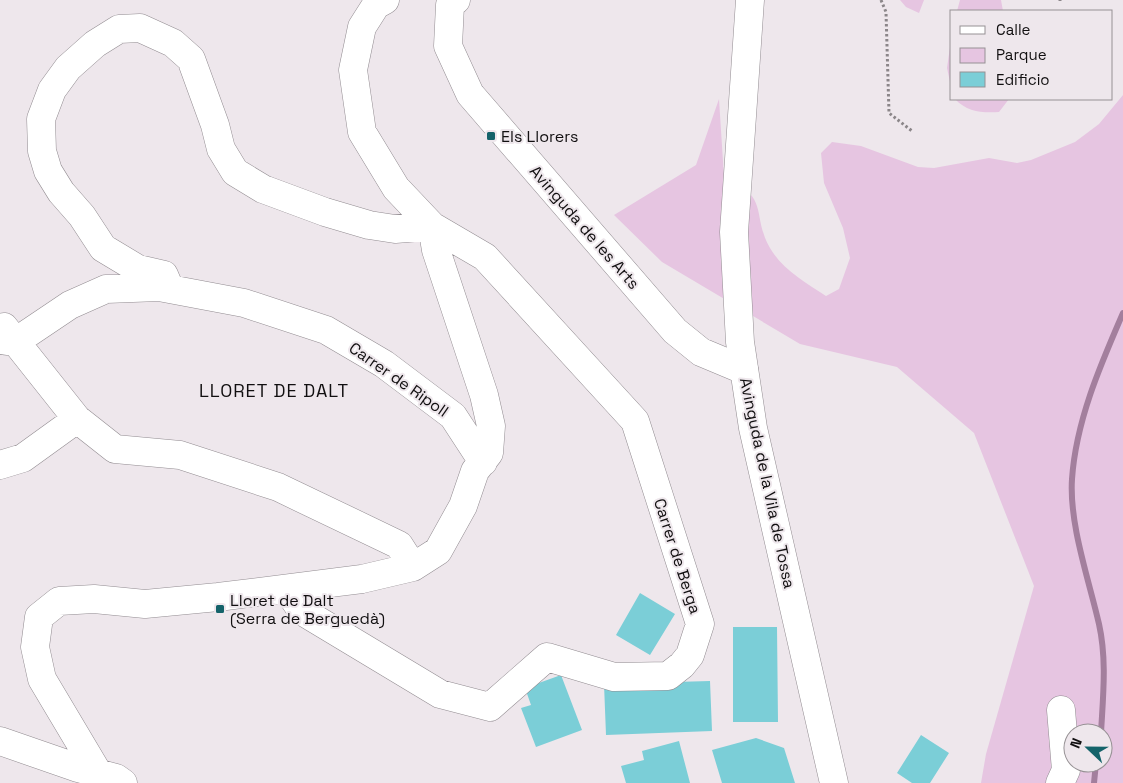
<svg xmlns="http://www.w3.org/2000/svg" width="1123" height="783" viewBox="0 0 1123 783" font-family="'Space Grotesk',sans-serif">
  <style>
    .green { fill: #e6c5e1; fill-rule: evenodd }
    .lines { fill: none; stroke-linecap: round; stroke-linejoin: round }
    .stream { stroke: #a37f9d; stroke-width: 6 }
    .building { fill: #7bced7 }
    .minor-casing { stroke: #928c91; stroke-width: 29 }
    .major-casing { stroke: #928c91; stroke-width: 29 }
    .path { stroke: #8b8689; stroke-width: 3; stroke-dasharray: 2.5 2.5; stroke-linecap: butt }
    .minor { stroke: #fff; stroke-width: 28 }
    .major { stroke: #fff; stroke-width: 28 }
    .poi-dot { fill: #14636a; stroke: #eee7ec; stroke-width: 2 }
    .labels { text-anchor: middle; stroke-width: 4; stroke-linejoin: round; paint-order: stroke }
    .poi-label { font-size: 16px; fill: #110f10; stroke: #eee7ec; text-anchor: start }
    .street-label { font-size: 16px; fill: #110f10; stroke: #eee7ec }
    .neighbourhood-label { font-size: 18px; letter-spacing: 1px; fill: #110f10; stroke: #eee7ec }
  </style>
  <rect width="100%" height="100%" fill="#eee7ec"/>
  <path class="green" d="M 900,0 L 924,0 L 919,13 L 906,7 Z
    M 960,0 L 1001,0 L 1003,11 L 957,11 Z
    M 952,33 L 952,91 L 947,68 Z
    M 1123,95 L 1123,783 L 981,783 L 986,754 L 1034,586 L 974,433 L 897,367 L 800,344 L 662,262 L 614,215 L 696,165 L 719,99 L 724,177 C 771,197 751,215 770,248 C 782,269 806,283 826,296 L 839,289 L 850,258 L 843,228 L 824,183 L 821,153 L 832,142 L 861,146 L 918,167 L 934,168 L 989,158 L 1017,163 L 1031,160 L 1075,142 L 1099,124 ZM 1073,733 L 1103,733 L 1103,763 L 1073,763 Z
    M 955,99 L 1009,99 L 999,112 C 982,113 967,112 955,99 Z"/>
  <g class="lines">
    <path class="stream" d="M 1101,733 C 1103,696 1107,660 1099,624 C 1089,580 1069,524 1072,479 C 1076,421 1100,366 1123,313
      M 1094,783 L 1096,763"/>
  </g>
  <path class="building" d="M 640,593 L 675,614 L 650,655 L 616,635 Z
    M 733,627 L 777,627 L 778,722 L 733,722 Z
    M 561,675 L 582,730 L 536,747 L 521,708 L 531,705 L 525,688 Z
    M 710,681 L 712,731 L 606,735 L 604,684 Z
    M 921,735 L 949,753 L 930,783 L 912,783 L 897,773 Z
    M 756,738 L 784,748 L 795,783 L 722,783 L 712,750 Z
    M 679,741 L 690,783 L 626,783 L 621,766 L 644,760 L 642,751 Z"/>
  <g class="lines">
    <defs>
      <path id="minor" d="M 456,0 L 450,5 L 448,46 L 470,94 L 675,331 L 701,352 L 744,370
        M 170,289 L 164,275 L 138,269 L 103,248 L 82,216 L 61,192 L 48,171 L 42,151 L 41,119 L 52,90 L 68,68 L 95,44 L 119,29 L 140,28 L 173,43 L 191,59 L 215,125 L 221,149 L 235,172 L 263,189 L 325,212 L 369,225 L 395,229 L 432,226 L 485,257 L 635,421 L 700,624 L 690,655 L 682,665 L 668,676 L 614,677 L 547,657 L 490,707 L 440,694 L 302,611 L 287,589
        M 4,327 L 77,419 L 115,449 L 180,455 L 278,487 L 399,545 L 413,567
        M 0,340 L 15,342 L 70,305 L 106,289 L 159,287 L 244,303 L 326,330 L 384,364 L 453,416 L 483,462
        M 0,465 L 23,458 L 77,419
        M 0,741 L 78,768 L 116,778 L 123,783
        M 98,773 L 42,679 L 35,647 L 39,617 L 59,601 L 94,599 L 145,604 L 218,597 L 362,579 L 413,567 L 438,551 L 463,506 L 475,471 L 489,453 L 491,426 L 484,395 L 436,250 L 432,226 L 396,188 L 362,132 L 353,70 L 362,27 L 376,5 L 385,0
        M 1060,783 L 1066,770 L 1061,710"/>
      <path id="major" d="M 750,0 L 734,232 L 740,342 L 753,428 L 834,783"/>
    </defs>
    <use href="#minor" class="minor-casing"/>
    <use href="#major" class="major-casing"/>
    <path class="path" d="M 881,0 L 886,12 L 889,113 L 912,131
      M 1060,0 L 1060,1"/>
    <use href="#minor" class="minor"/>
    <use href="#major" class="major"/>
  </g>
  <g class="poi-dot">
    <rect x="486" y="131" width="10" height="10" rx="2.5"/>
    <rect x="215" y="604" width="10" height="10" rx="2.5"/>
  </g>
  <g class="labels">
    <g class="poi-label">
      <text x="501" y="142">Els Llorers</text>
      <text x="230" y="606">Lloret de Dalt<tspan x="230" dy="18">(Serra de Berguedà)</tspan></text>
    </g>
    <g class="street-label">
      <text transform="translate(585 227) rotate(49)" y="6">Avinguda de les Arts</text>
      <text transform="translate(399 379) rotate(35)" y="6">Carrer de Ripoll</text>
      <text transform="translate(768 483) rotate(78)" y="6">Avinguda de la Vila de Tossa</text>
      <text transform="translate(678 556) rotate(72)" y="6">Carrer de Berga</text>
    </g>
    <g class="neighbourhood-label">
      <text x="274" y="397">LLORET DE DALT</text>
    </g>
  </g>
  <rect x="950" y="10" width="162" height="90" fill="#eee7ec" stroke="#969194"/>
  <rect x="960" y="26" width="25" height="8" fill="#ffffff" stroke="#969194"/>
  <text x="996" y="35" font-size="15" fill="#110f10">Calle</text>
  <rect x="960" y="48" width="25" height="15" fill="#e6c5e1" stroke="#969194"/>
  <text x="996" y="60" font-size="15" fill="#110f10">Parque</text>
  <rect x="960" y="72" width="25" height="15" fill="#7bced7" stroke="#969194"/>
  <text x="996" y="85" font-size="15" fill="#110f10">Edificio</text>
  <g transform="translate(1088 748) rotate(292)"><circle r="24" fill="#eee7ec" stroke="#969194"/>
  <path d="M0-4L9 19L0 12L-9 19Z" fill="#14636a"/>
  <text y="-8" font-size="14" font-weight="bold" text-anchor="middle" fill="#110f10">N</text>
  </g>
</svg>
